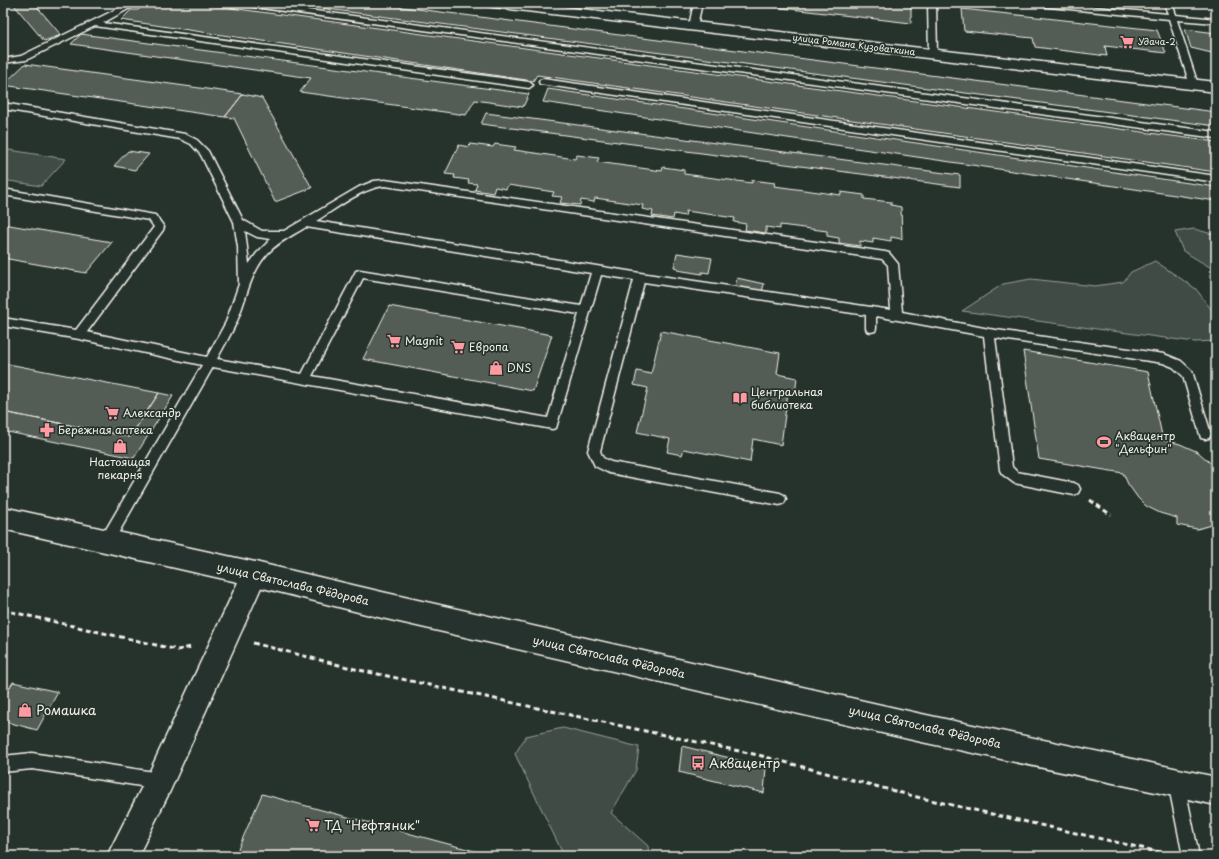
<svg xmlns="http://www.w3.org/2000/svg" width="1219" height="859" viewBox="0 0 1219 859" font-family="'Playpen Sans',sans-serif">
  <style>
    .green { fill: #414b45; stroke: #9a9e96 }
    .building { fill: #525c55; stroke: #f4f1e8 }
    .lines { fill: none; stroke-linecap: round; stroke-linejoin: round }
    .service-casing { stroke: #f4f1e8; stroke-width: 3 }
    .minor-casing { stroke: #f4f1e8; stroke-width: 3 }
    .tertiary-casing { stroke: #f4f1e8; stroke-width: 3 }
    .path { stroke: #f4f1e8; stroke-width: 3; stroke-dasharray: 5 3.5; stroke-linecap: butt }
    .service { fill: #26332d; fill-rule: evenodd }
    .minor { fill: #26332d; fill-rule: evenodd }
    .tertiary { fill: #26332d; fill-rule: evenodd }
    .labels { text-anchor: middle; stroke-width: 3.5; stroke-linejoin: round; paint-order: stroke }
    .far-poi-label { font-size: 9px; fill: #f4f1e8; stroke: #26332d; text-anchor: start }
    .far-street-label { font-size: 9px; fill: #f4f1e8; stroke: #26332d }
    .poi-label { font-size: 11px; fill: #f4f1e8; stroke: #26332d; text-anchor: start }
    .street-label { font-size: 11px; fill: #f4f1e8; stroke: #26332d }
    .near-poi-label { font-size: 13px; fill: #f4f1e8; stroke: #26332d; text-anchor: start }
  </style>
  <rect width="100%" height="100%" fill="#26332d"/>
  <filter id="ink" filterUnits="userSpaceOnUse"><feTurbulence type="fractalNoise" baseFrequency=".025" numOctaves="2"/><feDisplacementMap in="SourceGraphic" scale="8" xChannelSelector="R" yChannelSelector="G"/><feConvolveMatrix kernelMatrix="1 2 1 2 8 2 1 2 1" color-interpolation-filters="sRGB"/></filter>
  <g filter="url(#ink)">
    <path class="green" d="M 3,149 L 66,159 L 41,186 L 3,180 Z
      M 1194,229 L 1216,235 L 1216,269 L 1213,269 L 1183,251 L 1175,232 Z
      M 1155,261 L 1196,289 L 1211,309 L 1216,309 L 1216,341 L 1195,342 L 962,311 L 1003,284 L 1031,279 L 1095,286 L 1123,282 L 1131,272 Z
      M 563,728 L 639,747 L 636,770 L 611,813 L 648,846 L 649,856 L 564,856 L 515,754 L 526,736 Z"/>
    <path class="building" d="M 16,3 L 34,3 L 61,35 L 44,41 L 14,5 Z
      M 146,3 L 194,3 L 1216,142 L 1216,172 L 537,75 L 533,81 L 121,20 L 131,10 L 138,10 Z
      M 281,3 L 371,3 L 1216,112 L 1216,126 Z
      M 739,3 L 911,3 L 911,23 Z
      M 962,9 L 1157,30 L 1166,53 L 1105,46 L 1107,56 L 1035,47 L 1033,38 L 964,31 Z
      M 1185,29 L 1216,33 L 1216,54 L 1191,48 Z
      M 81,34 L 529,94 L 523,107 L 475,100 L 466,115 L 300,92 L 311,78 L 71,44 Z
      M 25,64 L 243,94 L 225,117 L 3,85 Z
      M 548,89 L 1216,187 L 1216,201 L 543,102 Z
      M 243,94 L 262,98 L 312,188 L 275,202 L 234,118 L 225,117 Z
      M 486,113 L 960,175 L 960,187 L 481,124 Z
      M 470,144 L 493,147 L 495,144 L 516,147 L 514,150 L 575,159 L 577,155 L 599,158 L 597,162 L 662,171 L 663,167 L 684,170 L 684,174 L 752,183 L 752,180 L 775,183 L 774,186 L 841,195 L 841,192 L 864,195 L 864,199 L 891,202 L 891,205 L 901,207 L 902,239 L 891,237 L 891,241 L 873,238 L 873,243 L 860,241 L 860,246 L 839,243 L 839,238 L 827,236 L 827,231 L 780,225 L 780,229 L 766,227 L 766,233 L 745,230 L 746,224 L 734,222 L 735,218 L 686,211 L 685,216 L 674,214 L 673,219 L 652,216 L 653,211 L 642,209 L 643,205 L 595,198 L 594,202 L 581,200 L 580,205 L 560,203 L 562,197 L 552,196 L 554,192 L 508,185 L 506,189 L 495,187 L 493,193 L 475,190 L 477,184 L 468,183 L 469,180 L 454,178 L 455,175 L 445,174 L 459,145 L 469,147 Z
      M 128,151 L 149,154 L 135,170 L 114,166 Z
      M 3,224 L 112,242 L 86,273 L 3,258 Z
      M 677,253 L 712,258 L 709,273 L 702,272 L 702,274 L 677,270 L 678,268 L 674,267 Z
      M 737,278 L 764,284 L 762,292 L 735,286 Z
      M 389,306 L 552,335 L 533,391 L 363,359 Z
      M 661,331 L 780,353 L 777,374 L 797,378 L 795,394 L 788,392 L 781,445 L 753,439 L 750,462 L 684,449 L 682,455 L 667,452 L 670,439 L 637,432 L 648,388 L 634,385 L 637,371 L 651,374 Z
      M 1023,351 L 1148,372 L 1163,440 L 1180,444 L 1198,452 L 1216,468 L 1216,524 L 1197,529 L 1177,525 L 1177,518 L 1160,513 L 1146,506 L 1138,498 L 1128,484 L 1123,473 L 1039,459 Z
      M 3,363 L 159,393 L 130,437 L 3,412 Z
      M 159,393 L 173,396 L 134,458 L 3,431 L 3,412 L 130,437 Z
      M 13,682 L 58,692 L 37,730 L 3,721 L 3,699 Z
      M 682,746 L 766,767 L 764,793 L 679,772 Z
      M 262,794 L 493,856 L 235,856 Z"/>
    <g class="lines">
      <defs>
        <path id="service" d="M 129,3 L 139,3 L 103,23 L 529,82 L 533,85 L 529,88 L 95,26 L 26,60 L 3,63 L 3,59 L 21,56 Z
          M 235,3 L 256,3 L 1216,132 L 1216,138 L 239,5 Z
          M 694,3 L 702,3 L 697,26 L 693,28 L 689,26 Z
          M 928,3 L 936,3 L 937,55 L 933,57 L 929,55 Z
          M 1025,3 L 1053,3 L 1168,14 L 1164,3 L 1172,3 L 1176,15 L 1216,19 L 1216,23 L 1177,20 L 1198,85 L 1194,88 L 1190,85 L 1169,19 L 1029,5 Z
          M 543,79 L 1216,176 L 1216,182 L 540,84 L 539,82 L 540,80 Z
          M 3,103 L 185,134 L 197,140 L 208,151 L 243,220 L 262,231 L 284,231 L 359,187 L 374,181 L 385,180 L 885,252 L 889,253 L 898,264 L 902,312 L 989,329 L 1164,354 L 1181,361 L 1192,371 L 1211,434 L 1209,438 L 1205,439 L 1201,438 L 1183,376 L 1173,367 L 1163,363 L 995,338 L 1012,467 L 1017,472 L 1074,483 L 1078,485 L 1080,489 L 1078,493 L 1074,495 L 1014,483 L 1002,474 L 1000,470 L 984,336 L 876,316 L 876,328 L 875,331 L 871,332 L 867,331 L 866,328 L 866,315 L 644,282 L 600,451 L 603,458 L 611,462 L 780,493 L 784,495 L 786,499 L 784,503 L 780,505 L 609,473 L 595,466 L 588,451 L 634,280 L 601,275 L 556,428 L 552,429 L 213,367 L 111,546 L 106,548 L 101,546 L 99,542 L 101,538 L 202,365 L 79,339 L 3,326 L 3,318 L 76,330 L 154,227 L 149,220 L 3,195 L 3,189 L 155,215 L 164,227 L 163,230 L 87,332 L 207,357 L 226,322 L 239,284 L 238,247 L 234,222 L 201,155 L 191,144 L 180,139 L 3,109 ZM 385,186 L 882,259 L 888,265 L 891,310 L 640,273 L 316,221 C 336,209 361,188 385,186 ZM 306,227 L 591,273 L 581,306 L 360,270 L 356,271 L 302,374 L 217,359 C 224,346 231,334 237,321 C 247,297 250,272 269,252 C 280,241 293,235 306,227 ZM 245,231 L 257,237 L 271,239 L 257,253 L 249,264 ZM 363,278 L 579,314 L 548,418 L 312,376 Z
          M 32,753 L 160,773 L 166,775 L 168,781 L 166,787 L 160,789 L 32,769 L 3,772 L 3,756 Z
          M 1176,774 L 1182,776 L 1184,782 L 1199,856 L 1183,856 L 1168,782 L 1170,776 Z"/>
        <path id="minor" d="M 255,562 L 264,565 L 267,574 L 170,791 L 138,856 L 107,856 L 150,771 L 246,565 Z"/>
        <path id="tertiary" d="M 486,3 L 529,3 L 1216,82 L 1216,92 L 493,7 L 488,6 Z
          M 3,507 L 255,562 L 382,592 L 917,713 L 1216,777 L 1216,805 L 917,741 L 382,618 L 255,586 L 3,529 Z"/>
      </defs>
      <use href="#service" class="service-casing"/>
      <use href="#minor" class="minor-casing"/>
      <use href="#tertiary" class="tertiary-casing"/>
      <path class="path" d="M 1090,500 L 1111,515
        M 3,610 L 178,650 L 191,647
        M 253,643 L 359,670 L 758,755 L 917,797 L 1168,854"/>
      <use href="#service" class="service"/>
      <use href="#minor" class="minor"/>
      <use href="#tertiary" class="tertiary"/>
    </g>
  </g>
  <defs>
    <symbol id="supermarket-bare" viewBox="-9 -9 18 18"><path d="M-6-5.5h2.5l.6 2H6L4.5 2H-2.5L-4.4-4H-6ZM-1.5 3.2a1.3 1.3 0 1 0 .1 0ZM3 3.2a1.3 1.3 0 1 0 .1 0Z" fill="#ff9aa2" stroke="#26332d" stroke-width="2.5" paint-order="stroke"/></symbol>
    <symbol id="shop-bare" viewBox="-9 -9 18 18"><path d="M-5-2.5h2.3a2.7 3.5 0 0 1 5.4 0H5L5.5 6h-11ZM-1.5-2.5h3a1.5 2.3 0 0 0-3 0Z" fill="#ff9aa2" stroke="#26332d" stroke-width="2.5" paint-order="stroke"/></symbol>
    <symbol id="library-bare" viewBox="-9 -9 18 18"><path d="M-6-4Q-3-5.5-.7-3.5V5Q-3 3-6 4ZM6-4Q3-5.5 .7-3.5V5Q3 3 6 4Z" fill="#ff9aa2" stroke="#26332d" stroke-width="2.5" paint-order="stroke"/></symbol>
    <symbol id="pharmacy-bare" viewBox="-9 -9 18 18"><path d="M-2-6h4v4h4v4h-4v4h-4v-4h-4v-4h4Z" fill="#ff9aa2" stroke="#26332d" stroke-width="2.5" paint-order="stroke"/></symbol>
    <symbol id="stadium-bare" viewBox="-9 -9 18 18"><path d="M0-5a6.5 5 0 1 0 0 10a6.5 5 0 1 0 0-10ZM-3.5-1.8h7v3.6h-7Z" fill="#ff9aa2" stroke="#26332d" stroke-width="2.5" paint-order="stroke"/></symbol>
    <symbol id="bus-bare" viewBox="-9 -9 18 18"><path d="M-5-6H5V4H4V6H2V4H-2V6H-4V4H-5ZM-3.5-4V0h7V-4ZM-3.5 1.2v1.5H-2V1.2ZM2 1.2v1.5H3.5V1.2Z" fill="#ff9aa2" stroke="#26332d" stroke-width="2.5" paint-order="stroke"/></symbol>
  </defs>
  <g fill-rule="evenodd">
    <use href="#supermarket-bare" x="1117" y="32" width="20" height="20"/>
    <use href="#supermarket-bare" x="384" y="331" width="20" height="20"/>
    <use href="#supermarket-bare" x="448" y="337" width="20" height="20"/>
    <use href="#shop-bare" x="486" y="358" width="20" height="20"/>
    <use href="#library-bare" x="730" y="388" width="20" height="20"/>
    <use href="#supermarket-bare" x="102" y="403" width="20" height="20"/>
    <use href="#pharmacy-bare" x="37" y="420" width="20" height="20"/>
    <use href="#stadium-bare" x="1094" y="432" width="20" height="20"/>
    <use href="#shop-bare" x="110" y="436" width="20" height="20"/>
    <use href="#shop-bare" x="15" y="700" width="20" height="20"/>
    <use href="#bus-bare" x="688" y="753" width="20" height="20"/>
    <use href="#supermarket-bare" x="303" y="815" width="20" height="20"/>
  </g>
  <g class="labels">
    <g class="far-poi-label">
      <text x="1138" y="45">Удача-2</text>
    </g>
    <g class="far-street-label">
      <text transform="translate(854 45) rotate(7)" y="3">улица Романа Кузоваткина</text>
    </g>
    <g class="poi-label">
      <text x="405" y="345">Magnit</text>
      <text x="469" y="351">Европа</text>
      <text x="507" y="372">DNS</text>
      <text x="751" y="396">Центральная<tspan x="751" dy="13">библиотека</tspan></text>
      <text x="123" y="417">Александр</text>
      <text x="58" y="434">Бережная аптека</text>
      <text x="1115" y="440">Аквацентр<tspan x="1115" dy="13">"Дельфин"</tspan></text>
      <text x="120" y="466" text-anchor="middle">Настоящая<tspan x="120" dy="13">пекарня</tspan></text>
    </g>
    <g class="street-label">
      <text transform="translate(293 584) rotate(13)" y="4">улица Святослава Фёдорова</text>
      <text transform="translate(609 657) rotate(13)" y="4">улица Святослава Фёдорова</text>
      <text transform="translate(925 727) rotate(13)" y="4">улица Святослава Фёдорова</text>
    </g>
    <g class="near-poi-label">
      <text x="36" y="715">Ромашка</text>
      <text x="709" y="768">Аквацентр</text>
      <text x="324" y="830">ТД "Нефтяник"</text>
    </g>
  </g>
  <rect width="1219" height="859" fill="none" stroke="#26332d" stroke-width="16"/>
  <rect x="8" y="8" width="1203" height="843" fill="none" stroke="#f4f1e8" stroke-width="1.5" filter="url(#ink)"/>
</svg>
